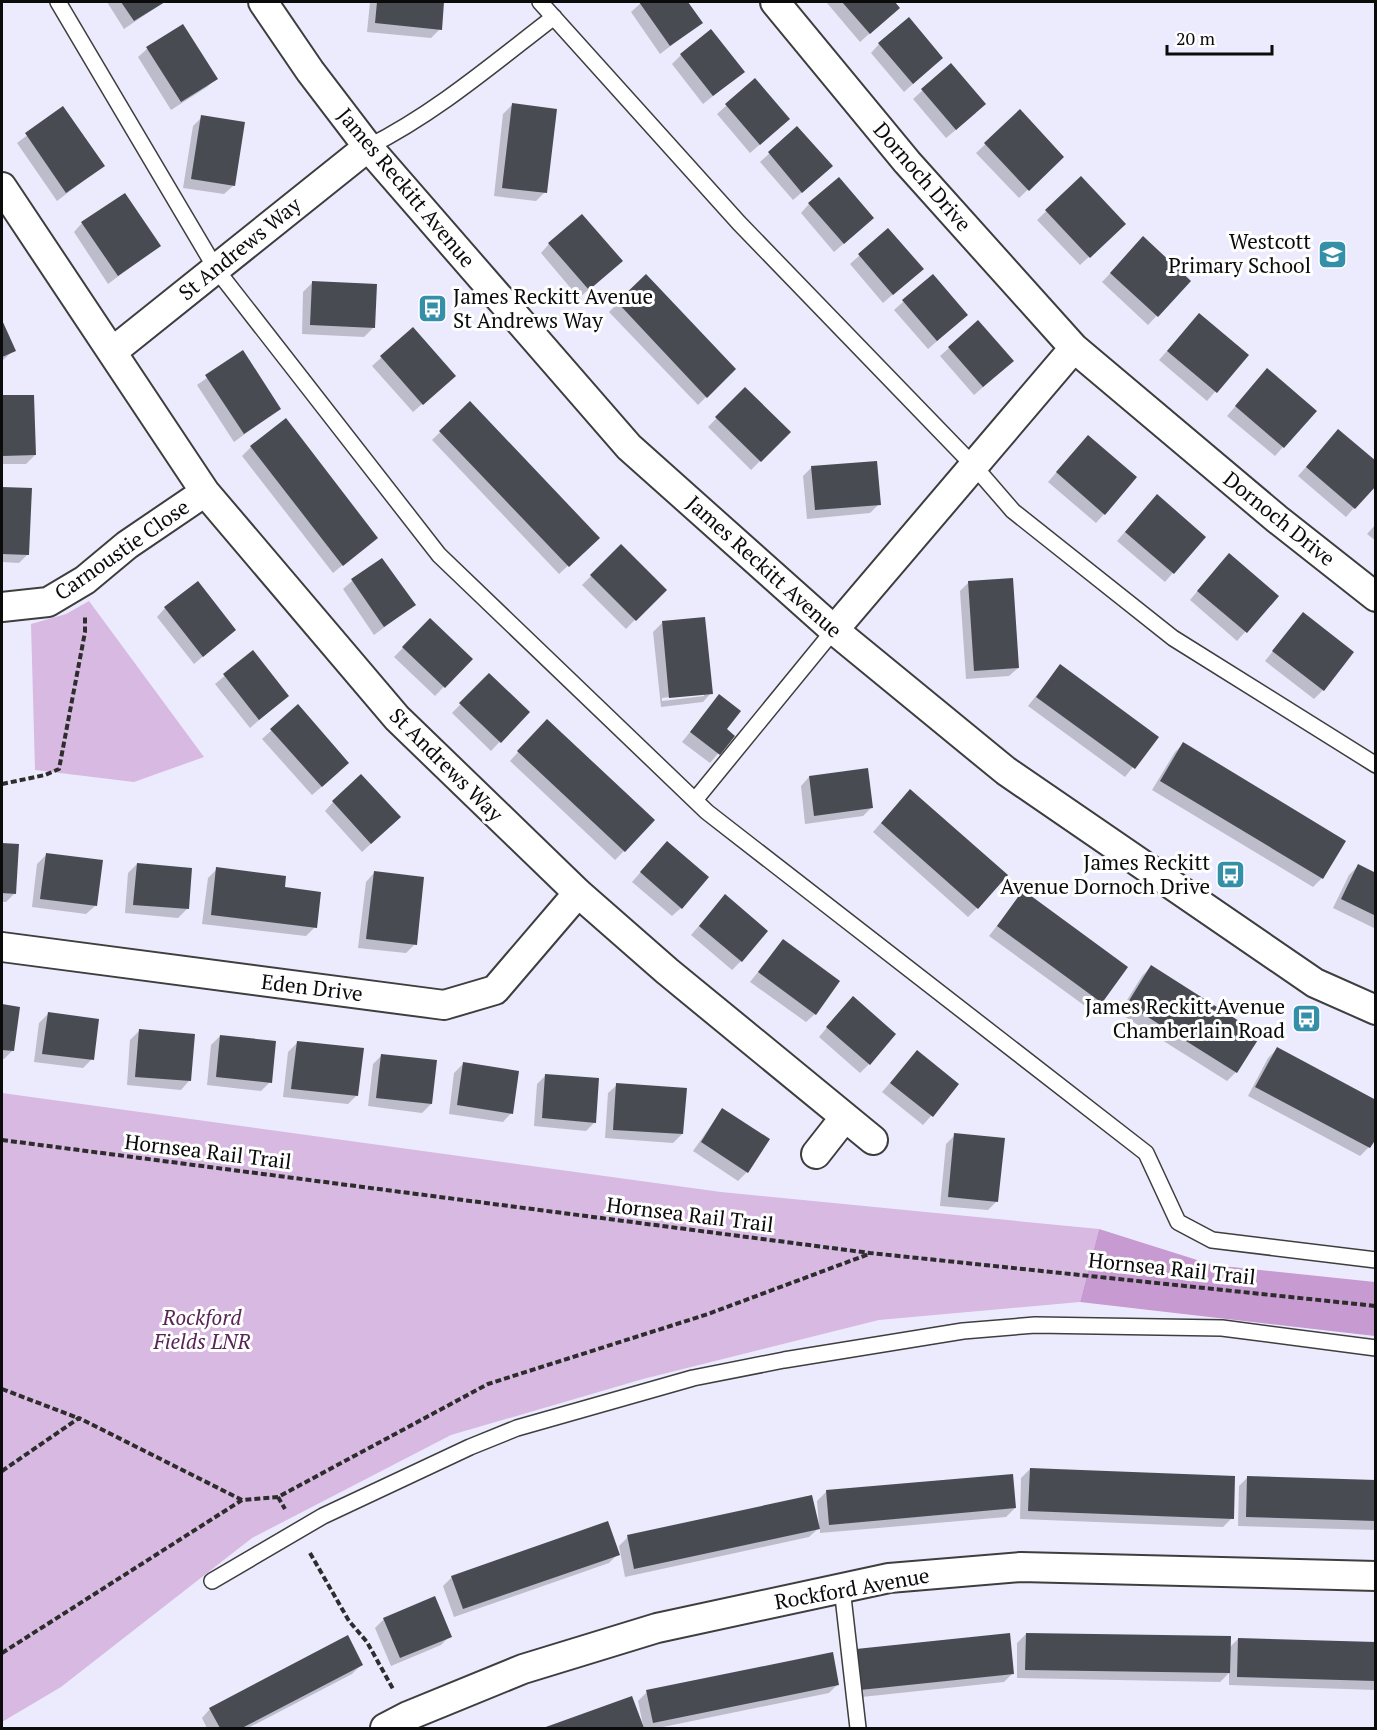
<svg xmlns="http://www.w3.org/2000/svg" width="1377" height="1730" viewBox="0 0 1377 1730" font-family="'PT Serif',serif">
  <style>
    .green { fill: #d8b9e2 }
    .forest { fill: #c79ad1 }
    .shadow { fill: #0003; fill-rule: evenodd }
    .building { fill: #484c52 }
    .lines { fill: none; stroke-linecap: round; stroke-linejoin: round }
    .lane-casing { stroke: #3e3e3e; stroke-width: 18 }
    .street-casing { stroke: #3e3e3e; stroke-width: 32 }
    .path { stroke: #2d2d2d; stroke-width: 4; stroke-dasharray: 6 3; stroke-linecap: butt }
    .lane { stroke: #fff; stroke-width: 15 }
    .street { stroke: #fff; stroke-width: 28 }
    .labels { text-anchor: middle; stroke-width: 6; stroke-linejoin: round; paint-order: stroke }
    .street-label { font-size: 21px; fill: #0b0b0b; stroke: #fff }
    .poi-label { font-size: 21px; fill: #0b0b0b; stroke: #fff; text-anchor: end }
    .park-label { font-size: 21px; font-style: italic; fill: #5a2456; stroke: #fff }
  </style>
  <rect width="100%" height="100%" fill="#ecebfd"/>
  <path class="green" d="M 89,601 L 204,757 L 134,782 L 35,770 L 31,624 L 66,614 Z
    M 2,1093 L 721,1192 L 1099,1229 L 1080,1302 L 879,1320 L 643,1379 L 451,1435 L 252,1538 L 61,1687 L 2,1722 Z"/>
  <path class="forest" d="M 1099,1229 L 1213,1265 L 1375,1282 L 1375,1336 L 1080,1302 Z"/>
  <path class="shadow" d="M 107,2 L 164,2 L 124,29 Z
    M 370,2 L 443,2 L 440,29 L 431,38 L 367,32 Z
    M 642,2 L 686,2 L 701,23 L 660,54 L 631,12 Z
    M 829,2 L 893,2 L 898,8 L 860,42 L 827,3 Z
    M 183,26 L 216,79 L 207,87 L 171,110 L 138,57 L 147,49 Z
    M 879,44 L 933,66 L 904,92 L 871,53 Z
    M 681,55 L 743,72 L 703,104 L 672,64 Z
    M 951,65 L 976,113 L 946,138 L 913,99 Z
    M 755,80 L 779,128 L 750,153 L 717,114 Z
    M 512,105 L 545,192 L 536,201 L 494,196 L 503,114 Z
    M 63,108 L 103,166 L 57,201 L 17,143 Z
    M 1020,111 L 1062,157 L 1019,198 L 976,153 Z
    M 202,117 L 233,186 L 224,194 L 183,188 L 193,126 Z
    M 797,128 L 822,175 L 793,200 L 760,162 Z
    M 1081,178 L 1115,233 L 1080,265 L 1037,220 Z
    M 809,204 L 863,227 L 834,252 L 801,213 Z
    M 82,223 L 159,246 L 108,284 L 74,232 Z
    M 888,230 L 913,277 L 883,303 L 850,264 Z
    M 549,244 L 612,269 L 579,298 L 541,253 Z
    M 1135,247 L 1189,281 L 1148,325 L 1102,282 Z
    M 646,276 L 734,369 L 698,405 L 609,312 Z
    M 932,276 L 957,324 L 928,349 L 894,310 Z
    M 312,283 L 373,328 L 364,337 L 302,334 L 303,292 Z
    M 2,324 L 14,350 L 2,361 Z
    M 1191,324 L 1247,355 L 1207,401 L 1159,360 Z
    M 413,329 L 445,384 L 413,412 L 372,366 Z
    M 949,348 L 1003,370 L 974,395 L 940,356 Z
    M 243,352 L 279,409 L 234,442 L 197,385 Z
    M 1259,379 L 1283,447 L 1275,456 L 1227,416 Z
    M 745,389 L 789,432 L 751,470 L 708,427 Z
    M 33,396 L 35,455 L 26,464 L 2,464 L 2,397 Z
    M 470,403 L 598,538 L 559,574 L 432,440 Z
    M 1330,440 L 1354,508 L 1346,517 L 1298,476 Z
    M 1079,446 L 1104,514 L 1096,523 L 1048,482 Z
    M 251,447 L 376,538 L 333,573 L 242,456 Z
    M 812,467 L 879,504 L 870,513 L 807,519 L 803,476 Z
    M 2,488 L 31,490 L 28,554 L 19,563 L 2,562 Z
    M 1148,505 L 1204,537 L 1165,582 L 1117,541 Z
    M 1376,524 L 1376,541 L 1367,534 Z
    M 621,546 L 664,590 L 626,629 L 582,585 Z
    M 1220,564 L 1277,596 L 1237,641 L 1190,600 Z
    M 352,581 L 414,605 L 374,635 L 343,589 Z
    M 969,582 L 1018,668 L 1009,676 L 966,679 L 960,591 Z
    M 165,608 L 234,630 L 194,664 L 157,617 Z
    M 1303,614 L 1323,690 L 1314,699 L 1265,661 Z
    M 430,620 L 471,659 L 435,696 L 394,657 Z
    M 662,623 L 711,693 L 703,702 L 661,707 L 653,632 ZM 704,693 L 704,696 L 662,701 L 662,698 Z
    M 253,652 L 287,696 L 250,728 L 215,684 Z
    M 1060,666 L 1157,737 L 1125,777 L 1028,706 Z
    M 489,675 L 528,712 L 491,751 L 452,713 Z
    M 719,696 L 725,730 L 733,736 L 710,763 L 682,742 Z
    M 298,706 L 339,772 L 312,795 L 262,739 Z
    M 538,730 L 624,851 L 615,860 L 510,761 Z
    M 1183,744 L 1344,841 L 1321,879 L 1313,887 L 1152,790 L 1175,752 Z
    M 809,777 L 872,807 L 863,816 L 805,824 L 801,786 Z
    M 901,800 L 977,908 L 968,917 L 873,832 Z
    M 333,802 L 390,826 L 362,852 L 325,811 Z
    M 2,844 L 18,845 L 15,893 L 6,902 L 2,902 Z
    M 658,852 L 681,908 L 672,916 L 632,882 Z
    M 46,855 L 95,906 L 86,914 L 32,907 L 37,864 Z
    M 137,864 L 187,909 L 178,918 L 125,913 L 128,873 Z
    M 1358,866 L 1376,875 L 1376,929 L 1333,908 L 1349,875 Z
    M 217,869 L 283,889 L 315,927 L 306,936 L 202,924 L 208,878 Z
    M 374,873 L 415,944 L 406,953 L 358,948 L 366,882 Z
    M 1023,892 L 1101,1002 L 1092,1011 L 989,936 Z
    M 717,905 L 741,961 L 732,970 L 691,935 Z
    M 783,941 L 815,1014 L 806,1022 L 750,982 Z
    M 1151,967 L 1236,1072 L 1227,1081 L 1119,1013 L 1142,976 Z
    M 2,1006 L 18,1008 L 13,1050 L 4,1059 L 2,1059 Z
    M 844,1007 L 869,1064 L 860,1073 L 819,1037 Z
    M 48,1014 L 92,1059 L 83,1068 L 34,1062 L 39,1023 Z
    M 139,1031 L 189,1081 L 181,1090 L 127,1085 L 130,1040 Z
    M 220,1036 L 270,1082 L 261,1091 L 207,1085 L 211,1045 Z
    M 297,1043 L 357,1095 L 348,1104 L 283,1097 L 288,1052 Z
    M 1277,1049 L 1369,1147 L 1360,1156 L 1248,1096 L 1268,1058 Z
    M 917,1052 L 931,1116 L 923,1125 L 882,1092 Z
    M 382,1055 L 431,1104 L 422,1113 L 368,1106 L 373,1064 Z
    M 463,1064 L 511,1113 L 503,1122 L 449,1114 L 454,1073 Z
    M 546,1075 L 595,1122 L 586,1131 L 534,1126 L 537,1084 Z
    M 617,1085 L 682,1134 L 673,1143 L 605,1138 L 608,1093 Z
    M 722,1110 L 747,1172 L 738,1181 L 693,1151 Z
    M 955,1135 L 997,1201 L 988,1210 L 940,1206 L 946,1144 Z
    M 1030,1469 L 1232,1518 L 1223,1527 L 1020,1519 L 1021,1478 Z
    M 1248,1477 L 1376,1481 L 1376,1530 L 1238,1526 L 1239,1486 Z
    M 826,1492 L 1015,1508 L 1006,1517 L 820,1533 L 820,1527 L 809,1537 L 625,1577 L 619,1546 L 628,1537 L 819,1526 L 817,1501 Z
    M 618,1554 L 609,1563 L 454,1617 L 443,1586 L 452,1577 Z
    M 384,1619 L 450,1636 L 441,1645 L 391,1666 L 375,1628 Z
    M 1026,1634 L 1229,1648 L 1238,1639 L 1376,1644 L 1376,1690 L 1229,1685 L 1229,1673 L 1220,1682 L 1017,1678 L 1017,1643 Z
    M 848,1659 L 1013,1673 L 1004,1682 L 852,1698 Z
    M 361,1665 L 352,1674 L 248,1728 L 207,1728 L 202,1718 L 210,1709 Z
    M 838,1684 L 829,1693 L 658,1728 L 546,1728 L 631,1697 L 643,1725 L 638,1701 L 647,1692 Z"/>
  <path class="building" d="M 121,2 L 165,2 L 134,21 Z
    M 377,2 L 444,2 L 442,30 L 375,23 Z
    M 639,2 L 688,2 L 703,23 L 670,46 Z
    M 842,2 L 895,2 L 900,8 L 870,34 Z
    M 909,17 L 943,58 L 913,84 L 878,43 Z
    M 183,24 L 218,79 L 181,102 L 146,47 Z
    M 711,29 L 745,72 L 713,96 L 680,54 Z
    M 951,63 L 986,104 L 956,130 L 921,89 Z
    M 755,78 L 790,119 L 760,145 L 725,104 Z
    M 512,103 L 557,109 L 547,193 L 502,188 Z
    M 63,106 L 105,166 L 66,193 L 25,133 Z
    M 1020,109 L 1064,157 L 1029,191 L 984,143 Z
    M 201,115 L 245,122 L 235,186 L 191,179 Z
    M 797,126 L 833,166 L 802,193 L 768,152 Z
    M 1081,176 L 1126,224 L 1090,258 L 1045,210 Z
    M 839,177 L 874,218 L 844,244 L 808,203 Z
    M 125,193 L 161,246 L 118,276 L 81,222 Z
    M 582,214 L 623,261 L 589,290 L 548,243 Z
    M 888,228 L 924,269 L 893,295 L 858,254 Z
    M 1143,236 L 1191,281 L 1158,317 L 1110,273 Z
    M 646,274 L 736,369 L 707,398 L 617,302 Z
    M 933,274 L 968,315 L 937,341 L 902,300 Z
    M 312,281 L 377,284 L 375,328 L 310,325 Z
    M 1199,313 L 1249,355 L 1217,393 L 1167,351 Z
    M 2,320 L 16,351 L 2,357 Z
    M 978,320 L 1014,361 L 983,387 L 948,347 Z
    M 413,327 L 456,376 L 423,405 L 380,356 Z
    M 243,350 L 281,409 L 244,434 L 205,375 Z
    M 1267,368 L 1317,411 L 1284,448 L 1235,406 Z
    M 745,387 L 791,432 L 761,462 L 715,417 Z
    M 2,395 L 34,395 L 36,455 L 2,456 Z
    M 470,401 L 600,538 L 569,567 L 439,431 Z
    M 286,418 L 378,538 L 343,566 L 250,446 Z
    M 1338,429 L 1376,461 L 1376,486 L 1355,509 L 1306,467 Z
    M 1088,435 L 1137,477 L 1105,515 L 1056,472 Z
    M 877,461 L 881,505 L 815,510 L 811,466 Z
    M 2,487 L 32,488 L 29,555 L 2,554 Z
    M 1157,494 L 1206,537 L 1174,574 L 1125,532 Z
    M 621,544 L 667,590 L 636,621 L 590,575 Z
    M 1229,553 L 1279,596 L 1247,633 L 1197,591 Z
    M 382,558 L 416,605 L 384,627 L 351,579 Z
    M 1013,578 L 1019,668 L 974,671 L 968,581 Z
    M 198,581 L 236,630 L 203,657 L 164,607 Z
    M 1303,612 L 1354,652 L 1324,691 L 1272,651 Z
    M 705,617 L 713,694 L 669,698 L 662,621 Z
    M 430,618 L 473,659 L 445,688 L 402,647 Z
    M 253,650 L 289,696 L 259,720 L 223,674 Z
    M 1060,664 L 1159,737 L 1135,769 L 1036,697 Z
    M 489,673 L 530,712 L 501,743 L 459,703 Z
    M 719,694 L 741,711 L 727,729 L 735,736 L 720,755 L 690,732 Z
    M 298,704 L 349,763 L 322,787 L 270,729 Z
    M 547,719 L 655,820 L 625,852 L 517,751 Z
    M 1183,742 L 1346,841 L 1323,879 L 1160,781 Z
    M 868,768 L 873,808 L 814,816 L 809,776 Z
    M 361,774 L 401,817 L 371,844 L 332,801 Z
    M 910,789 L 1008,875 L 978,909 L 881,823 Z
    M 667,841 L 709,877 L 682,909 L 640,872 Z
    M 2,843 L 19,844 L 16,894 L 2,893 Z
    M 46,853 L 103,860 L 97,906 L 40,899 Z
    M 137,863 L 192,868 L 189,909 L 133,905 Z
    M 1358,864 L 1376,873 L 1376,916 L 1341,899 Z
    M 216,867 L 286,876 L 285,887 L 321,892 L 317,928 L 211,915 Z
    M 374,871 L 424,877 L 417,945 L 366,939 Z
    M 1023,890 L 1128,967 L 1102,1003 L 997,926 Z
    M 725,894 L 768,931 L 742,962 L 699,926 Z
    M 783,939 L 840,981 L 816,1015 L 758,972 Z
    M 1151,965 L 1261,1035 L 1237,1073 L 1127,1004 Z
    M 853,996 L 896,1034 L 870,1065 L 826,1027 Z
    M 2,1004 L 20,1007 L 14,1051 L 2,1050 Z
    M 48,1012 L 99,1019 L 94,1060 L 42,1054 Z
    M 139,1029 L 195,1034 L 191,1081 L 135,1077 Z
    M 220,1035 L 276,1041 L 272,1083 L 216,1077 Z
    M 297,1041 L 364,1048 L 358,1096 L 291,1089 Z
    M 1277,1047 L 1376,1100 L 1376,1139 L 1370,1148 L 1255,1087 Z
    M 917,1050 L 959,1084 L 933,1117 L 890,1083 Z
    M 381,1054 L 437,1060 L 432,1104 L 376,1098 Z
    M 463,1062 L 519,1071 L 513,1114 L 457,1105 Z
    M 545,1074 L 599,1078 L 596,1123 L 542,1118 Z
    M 616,1083 L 687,1088 L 683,1134 L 613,1130 Z
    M 722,1108 L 770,1139 L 748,1173 L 701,1142 Z
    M 954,1133 L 1005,1138 L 998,1202 L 948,1197 Z
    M 1030,1468 L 1235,1476 L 1234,1519 L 1028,1511 Z
    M 1013,1474 L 1016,1508 L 829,1525 L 826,1490 Z
    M 1247,1476 L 1376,1480 L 1376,1521 L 1246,1517 Z
    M 812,1495 L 820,1529 L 634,1569 L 627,1535 Z
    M 608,1521 L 620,1555 L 463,1609 L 451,1576 Z
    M 435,1596 L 452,1637 L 400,1658 L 383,1618 Z
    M 1010,1633 L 1014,1674 L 860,1690 L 856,1649 Z
    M 1026,1633 L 1231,1636 L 1230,1673 L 1025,1670 Z
    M 348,1635 L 363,1665 L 242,1728 L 220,1728 L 209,1708 Z
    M 1238,1638 L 1376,1642 L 1376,1681 L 1237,1677 Z
    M 833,1652 L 839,1685 L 653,1723 L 646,1690 Z
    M 632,1696 L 644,1728 L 543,1728 Z"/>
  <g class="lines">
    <defs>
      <path id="lane" d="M 58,2 L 216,269 L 439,555 L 707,812 L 1146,1153 L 1178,1222 L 1212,1240 L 1376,1260
        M 540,2 L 739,223 L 974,466 L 1013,511 L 1173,638 L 1376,765
        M 368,147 C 436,113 494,63 554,17
        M 695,800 L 834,630
        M 212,1581 L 323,1516 L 470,1447 L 517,1428 L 693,1378 L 784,1360 L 963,1331 L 1035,1325 L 1222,1328 L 1376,1348
        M 842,1588 L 858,1728"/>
      <path id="street" d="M 263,2 L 310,71 L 368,147 L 629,447 L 834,630 L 1006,771 L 1315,983 L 1376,1010
        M 775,2 L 907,162 L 1074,348 L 1277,519 L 1376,597
        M 2,187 L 205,492 L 397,718 L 578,893 L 667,971 L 873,1140
        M 112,352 L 368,147
        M 2,607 L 48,602 L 85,580 L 127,545 L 205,492
        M 834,630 L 1074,348
        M 2,947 L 444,1005 L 495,990 L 578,893
        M 816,1154 L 845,1117
        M 385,1728 L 408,1716 L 523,1669 L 657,1628 L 889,1578 L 1021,1567 L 1376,1576"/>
    </defs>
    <use href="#lane" class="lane-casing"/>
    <use href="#street" class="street-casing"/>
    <path class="path" d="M 2,784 L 45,775 L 59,769 L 85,632 L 85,617
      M 2,1140 L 870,1253 L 1376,1306
      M 2,1389 L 78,1418
      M 2,1471 L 79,1418 L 242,1500
      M 278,1497 L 285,1509
      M 310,1553 L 349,1621 L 367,1642 L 393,1689
      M 2,1653 L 242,1500 L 278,1497 L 488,1384 L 708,1314 L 869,1254"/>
    <use href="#lane" class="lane"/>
    <use href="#street" class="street"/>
  </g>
  <defs>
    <symbol id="school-square" viewBox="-11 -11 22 22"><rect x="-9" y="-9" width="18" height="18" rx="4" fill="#348fa9" stroke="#fff"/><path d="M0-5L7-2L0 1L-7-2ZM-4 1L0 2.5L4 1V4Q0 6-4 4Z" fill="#fff"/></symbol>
    <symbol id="bus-square" viewBox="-11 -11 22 22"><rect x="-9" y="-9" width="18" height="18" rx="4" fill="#348fa9" stroke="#fff"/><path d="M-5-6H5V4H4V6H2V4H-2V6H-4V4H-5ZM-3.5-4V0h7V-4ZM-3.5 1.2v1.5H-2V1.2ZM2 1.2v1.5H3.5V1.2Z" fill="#fff"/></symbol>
  </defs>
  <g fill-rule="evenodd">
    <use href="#school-square" x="1316" y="238" width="33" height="33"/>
    <use href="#bus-square" x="416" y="292" width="33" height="33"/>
    <use href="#bus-square" x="1214" y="858" width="33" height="33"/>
    <use href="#bus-square" x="1290" y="1002" width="33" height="33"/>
  </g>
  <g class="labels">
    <g class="street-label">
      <text transform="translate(922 177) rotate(49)" y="7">Dornoch Drive</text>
      <text transform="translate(406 188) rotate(50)" y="7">James Reckitt Avenue</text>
      <text transform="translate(240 249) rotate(-39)" y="7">St Andrews Way</text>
      <text transform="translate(1279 519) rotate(39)" y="7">Dornoch Drive</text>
      <text transform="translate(122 550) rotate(-35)" y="7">Carnoustie Close</text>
      <text transform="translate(764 567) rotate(42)" y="7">James Reckitt Avenue</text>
      <text transform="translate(446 765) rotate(45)" y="7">St Andrews Way</text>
      <text transform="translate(312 988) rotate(7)" y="7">Eden Drive</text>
      <text transform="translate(208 1152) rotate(7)" y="7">Hornsea Rail Trail</text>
      <text transform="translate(690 1215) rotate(7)" y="7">Hornsea Rail Trail</text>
      <text transform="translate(1172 1269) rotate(6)" y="7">Hornsea Rail Trail</text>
      <text transform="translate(852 1589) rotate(-10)" y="7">Rockford Avenue</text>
    </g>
    <g class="poi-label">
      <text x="1311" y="249">Westcott<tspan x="1311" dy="24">Primary School</tspan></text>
      <text x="453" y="304" text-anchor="start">James Reckitt Avenue<tspan x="453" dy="24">St Andrews Way</tspan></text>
      <text x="1210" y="870">James Reckitt<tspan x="1210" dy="24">Avenue Dornoch Drive</tspan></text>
      <text x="1285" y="1014">James Reckitt Avenue<tspan x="1285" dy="24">Chamberlain Road</tspan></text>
    </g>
    <g class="park-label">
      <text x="202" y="1325">Rockford<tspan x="202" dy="24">Fields LNR</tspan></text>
    </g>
  </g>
  <rect width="1377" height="1730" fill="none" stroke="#0b0b0b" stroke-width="6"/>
  <path d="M1167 45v9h105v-9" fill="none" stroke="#0b0b0b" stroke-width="3"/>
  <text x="1176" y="45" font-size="18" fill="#0b0b0b" stroke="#ffffff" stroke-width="4.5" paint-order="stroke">20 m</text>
</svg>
